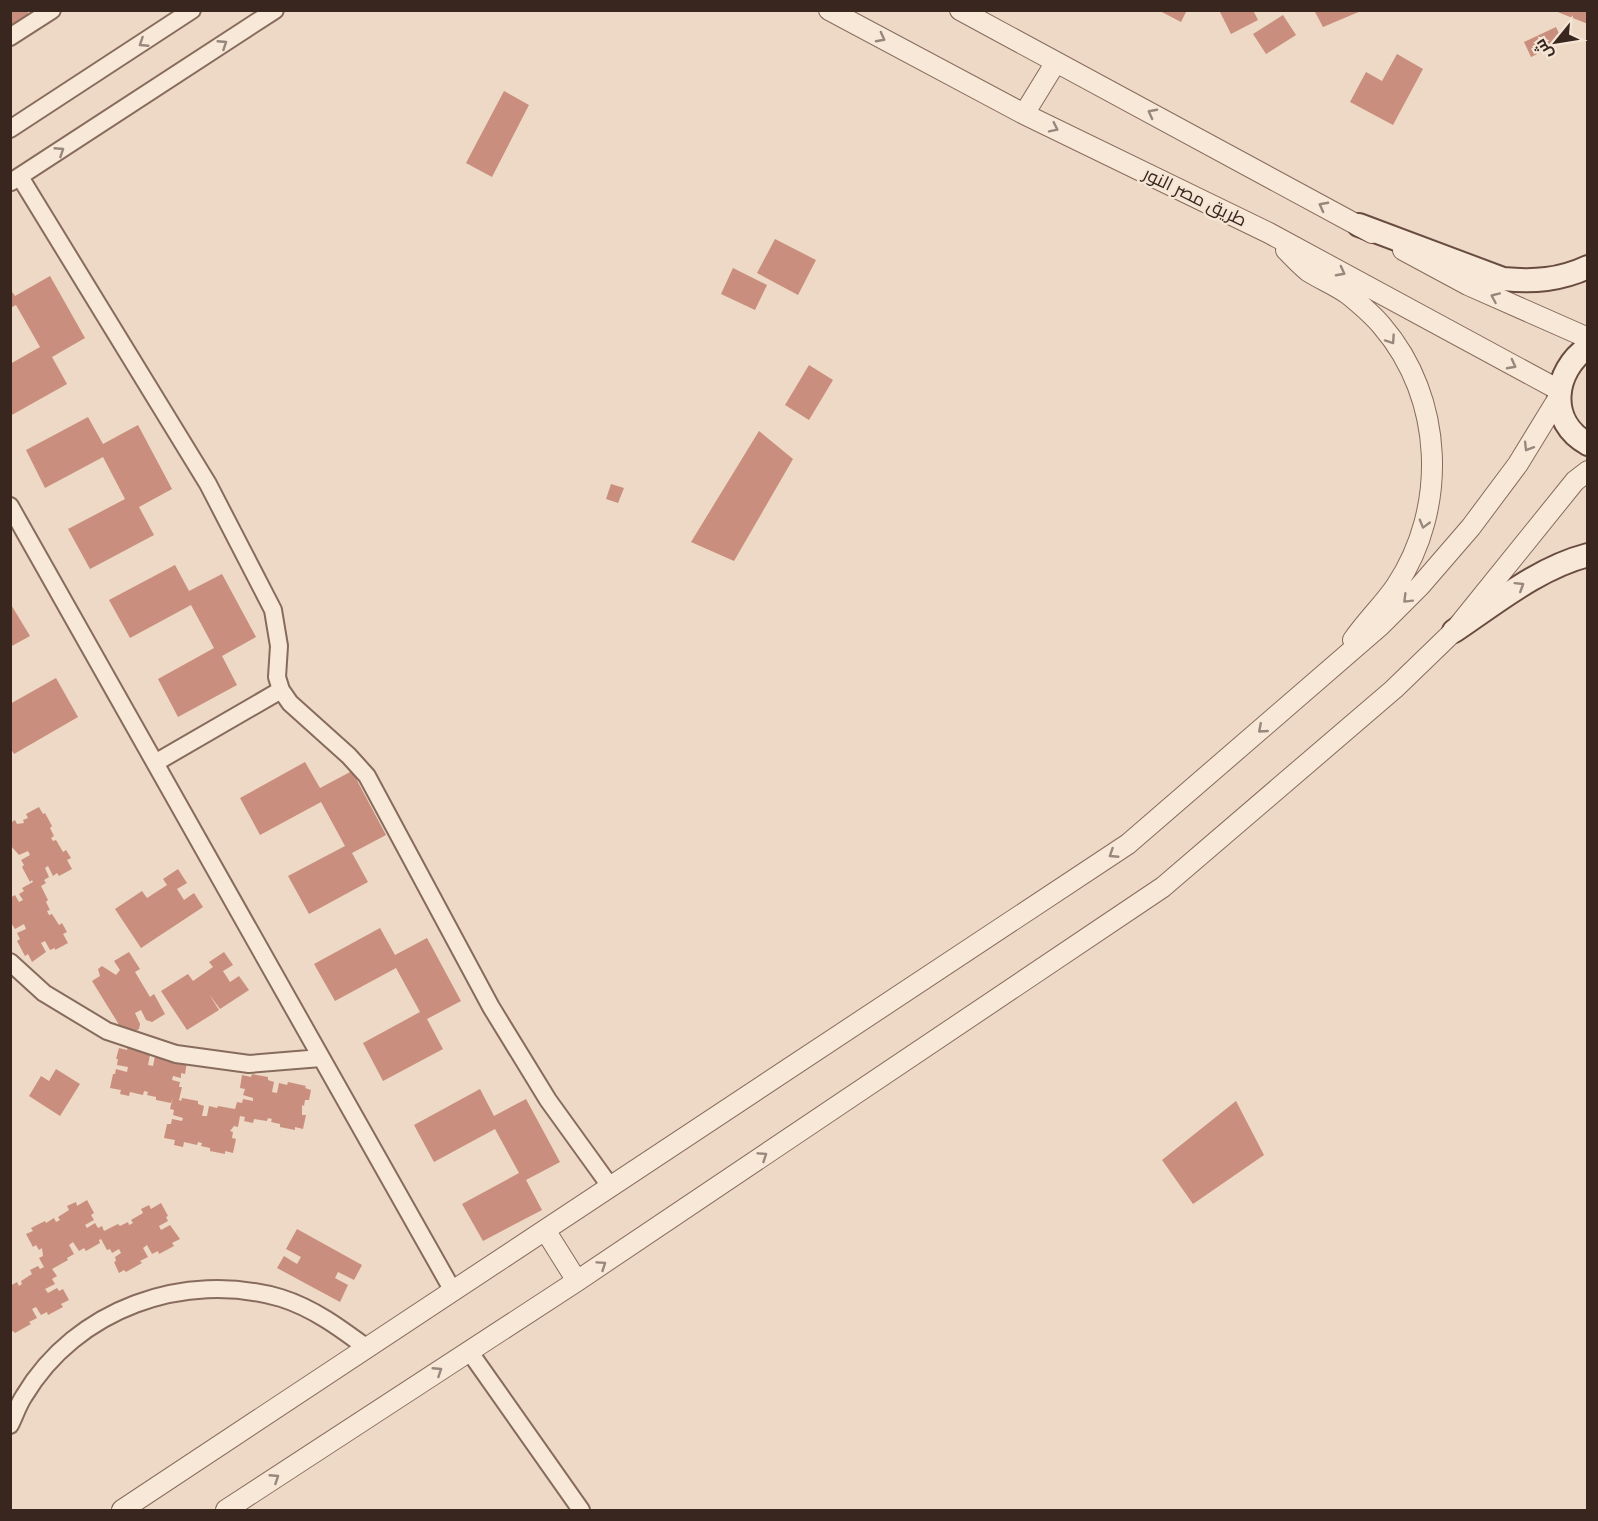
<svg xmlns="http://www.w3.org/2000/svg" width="1598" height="1521" viewBox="0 0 1598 1521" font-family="Spectral,Cairo,serif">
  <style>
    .building { fill: #c98e7d }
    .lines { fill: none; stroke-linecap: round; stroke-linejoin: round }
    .minor-casing { stroke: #876b5c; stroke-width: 20 }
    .tertiary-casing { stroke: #876b5c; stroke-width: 22 }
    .secondary-casing { stroke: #694c3f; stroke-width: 26 }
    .minor { stroke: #f8e8d8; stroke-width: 16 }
    .tertiary { stroke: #f8e8d8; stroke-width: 20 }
    .secondary { stroke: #f8e8d8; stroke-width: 22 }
    .oneway { stroke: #98877c }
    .labels { text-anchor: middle; stroke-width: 5; stroke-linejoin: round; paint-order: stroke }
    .street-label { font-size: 18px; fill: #38261f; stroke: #f4e5d5 }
  </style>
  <rect width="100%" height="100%" fill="#edd9c5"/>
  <path class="building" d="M 10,10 L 27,10 L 29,15 L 10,26 Z
    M 1158,10 L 1187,10 L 1181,22 Z
    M 1219,10 L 1253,10 L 1258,20 L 1231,34 Z
    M 1314,10 L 1361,10 L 1361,11 L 1323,27 Z
    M 1556,10 L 1588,10 L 1588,24 L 1555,11 Z
    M 1283,15 L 1296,35 L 1266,54 L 1253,34 Z
    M 1556,27 L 1563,42 L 1531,57 L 1524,42 Z
    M 1397,54 L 1423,69 L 1393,125 L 1350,102 L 1366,72 L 1382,81 Z
    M 504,91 L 529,105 L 492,177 L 466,163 Z
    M 775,239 L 816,260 L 798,295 L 757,273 Z
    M 733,268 L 767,285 L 755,310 L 721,294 Z
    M 50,276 L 85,338 L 52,357 L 67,384 L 10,416 L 10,364 L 40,347 L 16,305 L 10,308 L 10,289 L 15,296 Z
    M 809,365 L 833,380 L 809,420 L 785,405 Z
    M 88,417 L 103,444 L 138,425 L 172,489 L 139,507 L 154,535 L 90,569 L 68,529 L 125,499 L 103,457 L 45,488 L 26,450 Z
    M 759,431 L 793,459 L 734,561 L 691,542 Z
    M 611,484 L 624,488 L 618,503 L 606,499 Z
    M 175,565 L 189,591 L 222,574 L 256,637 L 222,656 L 237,685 L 178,717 L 158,679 L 214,648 L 191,605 L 130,638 L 109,600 Z
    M 10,603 L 30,636 L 10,647 Z
    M 56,678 L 78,717 L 14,754 L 10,747 L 10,704 Z
    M 305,762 L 320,788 L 352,771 L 386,835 L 352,853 L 368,882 L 309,914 L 288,876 L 345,846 L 321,802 L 260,835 L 240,798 Z
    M 39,807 L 43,814 L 45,813 L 52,826 L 50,828 L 54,836 L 51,838 L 53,841 L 56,840 L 63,852 L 66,850 L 71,858 L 67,860 L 72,869 L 59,876 L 57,873 L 53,876 L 48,866 L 45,868 L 49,877 L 44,880 L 46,883 L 41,886 L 48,900 L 46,902 L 50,910 L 47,911 L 49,915 L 52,914 L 59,925 L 62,923 L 67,932 L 63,934 L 68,943 L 55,950 L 55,948 L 50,950 L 45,941 L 41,943 L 46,952 L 32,962 L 28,954 L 25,956 L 17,941 L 20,939 L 17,933 L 26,929 L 24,924 L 15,929 L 10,921 L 10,898 L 15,895 L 19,902 L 23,900 L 19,894 L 24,891 L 22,888 L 33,882 L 32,880 L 30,882 L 22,867 L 24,865 L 21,860 L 30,855 L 28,851 L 19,855 L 10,845 L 10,823 L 15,820 L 17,824 L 24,823 L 23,820 L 28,818 L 26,814 Z
    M 178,869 L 187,883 L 177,889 L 184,900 L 194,893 L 203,907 L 141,948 L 115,909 L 142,891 L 147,898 L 167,885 L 163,879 Z
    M 380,928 L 395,955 L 427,938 L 461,1001 L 427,1019 L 443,1049 L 383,1081 L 363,1043 L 420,1012 L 396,968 L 335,1001 L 314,964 Z
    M 129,952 L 140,969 L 135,972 L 150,997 L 154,994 L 165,1014 L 152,1022 L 146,1020 L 141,1010 L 135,1013 L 140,1024 L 139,1029 L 129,1035 L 121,1028 L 92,981 L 100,976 L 98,969 L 102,966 L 116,975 L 120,970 L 114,961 Z
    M 224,952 L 233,965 L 223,971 L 230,982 L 239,976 L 249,990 L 220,1009 L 209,994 L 219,1010 L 187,1030 L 161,991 L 188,974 L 193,981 L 213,967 L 209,962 Z
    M 128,1047 L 145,1050 L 144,1053 L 150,1055 L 148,1065 L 153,1066 L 155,1056 L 187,1062 L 185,1074 L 181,1073 L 181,1078 L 173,1076 L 172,1080 L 180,1082 L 179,1087 L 182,1087 L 179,1100 L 181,1101 L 182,1098 L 198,1101 L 198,1104 L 204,1106 L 202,1116 L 207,1116 L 209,1106 L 217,1108 L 218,1106 L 235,1109 L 237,1102 L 242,1103 L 243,1099 L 253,1101 L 253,1098 L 243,1095 L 245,1089 L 240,1088 L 242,1075 L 251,1077 L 252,1074 L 268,1077 L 268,1080 L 274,1082 L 272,1092 L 277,1093 L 279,1083 L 287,1085 L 288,1082 L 306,1086 L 305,1088 L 311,1090 L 309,1100 L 305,1100 L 304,1106 L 302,1105 L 302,1115 L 306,1115 L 303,1129 L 295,1127 L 295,1130 L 280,1127 L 280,1124 L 271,1122 L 272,1119 L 268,1118 L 267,1121 L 254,1119 L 253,1123 L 244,1121 L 245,1117 L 240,1116 L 238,1127 L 234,1126 L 230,1131 L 233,1132 L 232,1138 L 236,1139 L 233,1153 L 225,1151 L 225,1154 L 210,1151 L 210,1148 L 201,1146 L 202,1143 L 198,1142 L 197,1145 L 184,1142 L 183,1147 L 174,1145 L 175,1140 L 164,1138 L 167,1124 L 171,1124 L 172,1119 L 182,1121 L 183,1118 L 173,1115 L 174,1110 L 170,1109 L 173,1097 L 171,1103 L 156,1100 L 156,1097 L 147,1095 L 148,1092 L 144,1091 L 143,1095 L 130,1092 L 129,1096 L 120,1094 L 121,1090 L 110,1088 L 113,1074 L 115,1074 L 116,1069 L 127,1072 L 128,1067 L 117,1065 L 118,1059 L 116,1059 L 119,1048 L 127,1050 Z
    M 56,1069 L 80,1084 L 60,1116 L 29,1096 L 41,1076 L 49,1081 Z
    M 480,1089 L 494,1116 L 526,1099 L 560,1162 L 526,1180 L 542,1210 L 483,1241 L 462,1204 L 519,1173 L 495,1129 L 434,1162 L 414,1125 Z
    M 1236,1101 L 1264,1155 L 1193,1204 L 1162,1160 Z
    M 87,1200 L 94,1213 L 91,1215 L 94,1220 L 85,1225 L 87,1228 L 95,1223 L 98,1228 L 102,1226 L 104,1231 L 118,1224 L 120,1226 L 128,1222 L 129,1225 L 133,1223 L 131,1220 L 143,1213 L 141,1209 L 149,1205 L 151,1209 L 161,1203 L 168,1216 L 166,1217 L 168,1221 L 159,1226 L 161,1230 L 170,1225 L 180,1239 L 172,1243 L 174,1246 L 159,1254 L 158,1251 L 152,1254 L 147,1245 L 143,1248 L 148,1257 L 140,1261 L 142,1263 L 126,1272 L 124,1270 L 119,1273 L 114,1262 L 116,1261 L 115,1257 L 121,1253 L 119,1249 L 112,1253 L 110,1249 L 107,1250 L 101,1239 L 99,1240 L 100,1243 L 86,1251 L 84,1248 L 79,1251 L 73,1242 L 69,1245 L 74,1254 L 67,1258 L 68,1260 L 52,1269 L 57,1276 L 52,1279 L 55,1284 L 45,1289 L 48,1293 L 57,1288 L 59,1291 L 63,1289 L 69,1300 L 61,1304 L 63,1307 L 48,1315 L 47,1312 L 41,1315 L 36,1307 L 32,1309 L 37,1318 L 29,1322 L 31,1324 L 15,1333 L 13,1331 L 10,1332 L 10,1286 L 17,1282 L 19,1286 L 22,1284 L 21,1281 L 32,1274 L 30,1270 L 38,1266 L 40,1269 L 44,1267 L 39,1258 L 43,1256 L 42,1248 L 39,1250 L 36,1245 L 33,1247 L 26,1234 L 33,1231 L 31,1228 L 45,1221 L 46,1223 L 54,1218 L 56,1222 L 60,1220 L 58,1217 L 69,1210 L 67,1206 L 76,1202 L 77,1206 Z
    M 297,1229 L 362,1265 L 354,1280 L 338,1272 L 335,1278 L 348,1285 L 340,1302 L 277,1268 L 284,1256 L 297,1264 L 301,1257 L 286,1249 Z"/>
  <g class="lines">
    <defs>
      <path id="minor" d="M 10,37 L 52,10
        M 10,129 L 192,10
        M 20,177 L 208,484 L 273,610 L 279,646 L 277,677 L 281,690 L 290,703 L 349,756 L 367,776 L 491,1007 L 548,1100 L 610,1186
        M 11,182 L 275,10
        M 10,506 L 453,1291
        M 155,763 L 281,690
        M 10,962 L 44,993 L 107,1031 L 176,1054 L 249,1064 L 321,1058
        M 469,1351 L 581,1510
        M 10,1425 C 15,1415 18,1405 24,1396 C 76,1309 184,1270 281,1298 C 313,1308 340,1328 367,1348"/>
      <path id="tertiary" d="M 829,10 L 1024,114 L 1269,233 L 1559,390
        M 960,10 L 1372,233
        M 1024,114 L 1056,62
        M 1286,250 C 1293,257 1301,266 1309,272 C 1322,280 1337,286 1349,295 C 1360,304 1373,315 1382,326 C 1444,398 1448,508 1396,586 C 1383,605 1366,621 1353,640
        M 1403,250 L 1468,285 L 1588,338
        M 545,1230 L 577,1281
        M 122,1510 L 1128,844 L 1335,665 L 1380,626 L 1420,586 L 1471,527 L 1518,464 L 1559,397
        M 226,1510 L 577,1281 L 1163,887 L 1394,689 L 1454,631 L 1575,481 L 1588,471"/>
      <path id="secondary" d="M 1359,225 L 1503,279 C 1534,282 1560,280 1588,267
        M 1588,347 C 1553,371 1547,422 1588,444
        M 1454,631 C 1496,603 1538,568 1588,555"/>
    </defs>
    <use href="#minor" class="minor-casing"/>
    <use href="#tertiary" class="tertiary-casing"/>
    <use href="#secondary" class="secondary-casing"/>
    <use href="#minor" class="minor"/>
    <use href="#tertiary" class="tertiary"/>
    <use href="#secondary" class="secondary"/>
  </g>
  <defs><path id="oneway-chevron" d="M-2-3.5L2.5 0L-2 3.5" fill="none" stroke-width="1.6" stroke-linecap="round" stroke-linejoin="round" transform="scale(1.5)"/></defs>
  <g class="oneway">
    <use href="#oneway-chevron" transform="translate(881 38) rotate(28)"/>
    <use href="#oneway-chevron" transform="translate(143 43) rotate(147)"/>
    <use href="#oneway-chevron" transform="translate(223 44) rotate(-33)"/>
    <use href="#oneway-chevron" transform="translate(1152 113) rotate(-152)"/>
    <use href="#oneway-chevron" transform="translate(1054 128) rotate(26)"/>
    <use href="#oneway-chevron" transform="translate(60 151) rotate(-33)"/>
    <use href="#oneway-chevron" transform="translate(1323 206) rotate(-152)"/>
    <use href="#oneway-chevron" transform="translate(1341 272) rotate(28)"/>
    <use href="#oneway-chevron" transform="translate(1495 297) rotate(-156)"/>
    <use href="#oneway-chevron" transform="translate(1391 340) rotate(56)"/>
    <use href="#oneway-chevron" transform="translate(1512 365) rotate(28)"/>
    <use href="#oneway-chevron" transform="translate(1528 447) rotate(121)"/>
    <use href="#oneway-chevron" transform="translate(1424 524) rotate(106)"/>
    <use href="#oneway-chevron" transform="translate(1520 586) rotate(-32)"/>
    <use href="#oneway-chevron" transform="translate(1407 599) rotate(135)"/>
    <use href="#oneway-chevron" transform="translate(1262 729) rotate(139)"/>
    <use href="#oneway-chevron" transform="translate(1113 854) rotate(147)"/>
    <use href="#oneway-chevron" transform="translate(763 1156) rotate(-34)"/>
    <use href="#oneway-chevron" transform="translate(602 1265) rotate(-34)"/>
    <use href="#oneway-chevron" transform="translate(438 1371) rotate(-33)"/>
    <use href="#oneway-chevron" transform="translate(275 1478) rotate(-33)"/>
  </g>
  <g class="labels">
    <g class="street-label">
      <text transform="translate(1195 197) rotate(26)" y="6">طريق مصر النور</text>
    </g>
  </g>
  <rect width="1598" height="1521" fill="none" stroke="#38261f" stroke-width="24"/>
  <g transform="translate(1556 42) rotate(240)" stroke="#f4e5d5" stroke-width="4.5" paint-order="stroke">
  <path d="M0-4.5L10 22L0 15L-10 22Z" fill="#38261f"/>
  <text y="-9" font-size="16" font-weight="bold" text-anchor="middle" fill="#38261f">ش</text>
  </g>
</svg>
